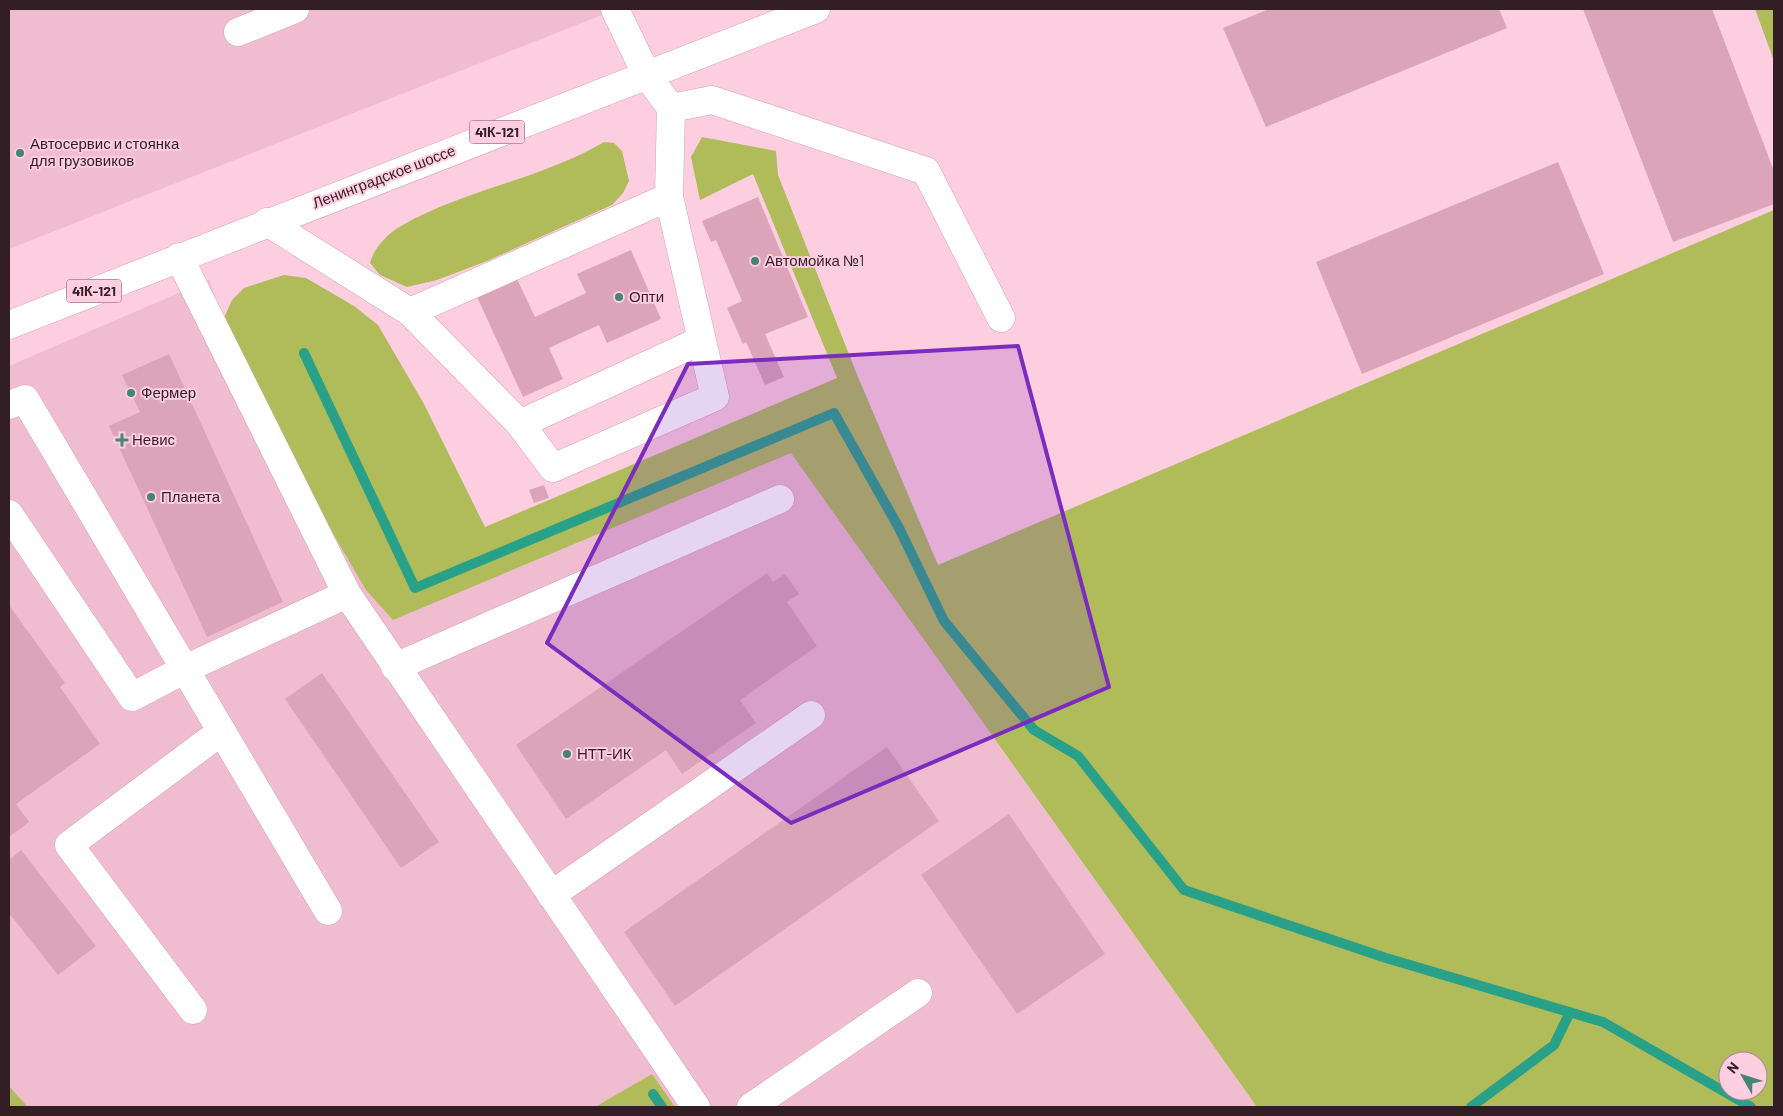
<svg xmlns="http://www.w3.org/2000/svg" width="1783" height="1116" viewBox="0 0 1783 1116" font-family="Barlow,sans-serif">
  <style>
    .built { fill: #f0bccf }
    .green { fill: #b0bb5a; fill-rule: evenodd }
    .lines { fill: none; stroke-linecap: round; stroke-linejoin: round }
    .stream { stroke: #28a188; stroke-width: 10 }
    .building { fill: #dca4b9 }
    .minor-casing { stroke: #d9a1b6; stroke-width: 29 }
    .major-casing { stroke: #d9a1b6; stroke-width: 29 }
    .minor { stroke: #fff; stroke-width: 28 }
    .major { stroke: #fff; stroke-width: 28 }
    .marked { fill: #7b2cbf; fill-opacity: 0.2; stroke: #7b2cbf; stroke-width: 4; stroke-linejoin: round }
    .poi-dot { fill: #438473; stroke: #fdcedf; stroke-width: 2 }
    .labels { text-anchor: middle; stroke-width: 4; stroke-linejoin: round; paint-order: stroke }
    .shield { fill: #fdcedf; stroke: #70535e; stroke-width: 1 }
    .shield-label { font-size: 14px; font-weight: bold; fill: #331e26 }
    .poi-label { font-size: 15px; fill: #331e26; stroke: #fdcedf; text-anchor: start }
    .street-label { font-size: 15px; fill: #331e26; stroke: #fdcedf }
  </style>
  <rect width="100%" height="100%" fill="#fdcedf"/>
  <path class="built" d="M 9,9 L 617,9 L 9,249 Z
    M 209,280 L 224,318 L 393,620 L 791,452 L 1257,1107 L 675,1107 L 652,1074 L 595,1107 L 28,1107 L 9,1086 L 9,366 Z"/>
  <path class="green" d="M 1755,9 L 1774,9 L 1774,61 Z
    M 702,137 L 776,151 L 778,175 L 858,377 L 938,565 L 1774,210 L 1774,1107 L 1257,1107 L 791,453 L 393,620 L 366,590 L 324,518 L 224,318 L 232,300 L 244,288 L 284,275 L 306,278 L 354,306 L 378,325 L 424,404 L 485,527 L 837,378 L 753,174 L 700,200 L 691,157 ZM 1728,1061 L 1758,1061 L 1758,1091 L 1728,1091 Z
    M 604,142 L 614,143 L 622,151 L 629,181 L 623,193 L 612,205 L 487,261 L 437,280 L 407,287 L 380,275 L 370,263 C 374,248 387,234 401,226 C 463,190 542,179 604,142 Z
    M 652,1074 L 675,1107 L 595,1107 Z
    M 9,1086 L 28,1107 L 9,1107 Z"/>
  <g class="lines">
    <path class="stream" d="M 304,353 L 415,588 L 834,413 L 899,528 L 944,621 L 1034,730 L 1078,756 L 1184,890 L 1386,958 L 1603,1022 L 1751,1107
      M 653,1094 L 662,1107
      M 1471,1107 L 1554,1045 L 1570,1012"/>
  </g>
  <path class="building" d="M 1269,9 L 1499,9 L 1507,28 L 1266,127 L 1223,28 Z
    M 1583,9 L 1712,9 L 1774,171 L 1774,204 L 1673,242 Z
    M 1558,162 L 1604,274 L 1362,374 L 1316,262 Z
    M 758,197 L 808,317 L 765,334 L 784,377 L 765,385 L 746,342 L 743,344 L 727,308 L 742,301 L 716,240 L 711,242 L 702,221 Z
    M 631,250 L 661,319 L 607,343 L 599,325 L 549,348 L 563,379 L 523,397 L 477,297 L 517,279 L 535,317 L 586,293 L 577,274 Z
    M 169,354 L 283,602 L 207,637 L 109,426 L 140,412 L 122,375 Z
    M 544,485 L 549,498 L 534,503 L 529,490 Z
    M 767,573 L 773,582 L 785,574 L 799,594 L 787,602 L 817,646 L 740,700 L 756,723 L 682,774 L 666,750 L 566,819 L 516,745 Z
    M 9,605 L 65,683 L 60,687 L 100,744 L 16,804 L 29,822 L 9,837 Z
    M 322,673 L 439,842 L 401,868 L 285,699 Z
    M 887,747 L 939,821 L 675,1006 L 624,932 Z
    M 1009,814 L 1105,954 L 1017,1014 L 921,875 Z
    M 21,850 L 96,946 L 58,975 L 9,913 L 9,860 Z"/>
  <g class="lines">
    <defs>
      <path id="minor" d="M 238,32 L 295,9
        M 671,108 L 712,100 L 926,171 L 1001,318
        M 267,222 L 410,312 L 520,424 L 553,468 L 715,397 L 669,197 L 671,108 L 646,74 L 615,9
        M 179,257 L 347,594 L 696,1107
        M 410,312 L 669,197
        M 9,405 L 25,399 L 328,911
        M 520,424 L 702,340
        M 9,514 L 132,697 L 185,669 L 347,594
        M 395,667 L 780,499
        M 551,895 L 811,715
        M 193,1010 L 69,845 L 222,731
        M 751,1107 L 918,993"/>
      <path id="major" d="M 9,325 L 816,9"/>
    </defs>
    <use href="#minor" class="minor-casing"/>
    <use href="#major" class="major-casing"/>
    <use href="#minor" class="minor"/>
    <use href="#major" class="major"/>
  </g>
  <path class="marked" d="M 1018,346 L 1109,687 L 791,823 L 547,643 L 688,364 Z"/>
  <g class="poi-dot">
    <circle cx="20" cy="153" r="5"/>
    <circle cx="755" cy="261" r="5"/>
    <circle cx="619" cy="297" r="5"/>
    <circle cx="131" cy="393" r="5"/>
    <path d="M119.5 432.5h5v5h5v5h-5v5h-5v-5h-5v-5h5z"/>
    <circle cx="151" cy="497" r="5"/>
    <circle cx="567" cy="754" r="5"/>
  </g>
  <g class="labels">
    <g class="shield">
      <rect x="469.5" y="120.5" width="55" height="23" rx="4"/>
      <rect x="66.5" y="279.5" width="55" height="23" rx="4"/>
    </g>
    <g class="shield-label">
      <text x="497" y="137">41К-121</text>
      <text x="94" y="296">41К-121</text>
    </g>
    <g class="poi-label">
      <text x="30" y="149">Автосервис и стоянка<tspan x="30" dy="17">для грузовиков</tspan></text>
      <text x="765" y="266">Автомойка №1</text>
      <text x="629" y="302">Опти</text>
      <text x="141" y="398">Фермер</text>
      <text x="132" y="445">Невис</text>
      <text x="161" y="502">Планета</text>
      <text x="577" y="759">НТТ-ИК</text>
    </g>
    <g class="street-label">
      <text transform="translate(384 177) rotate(-21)" y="5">Ленинградское шоссе</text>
    </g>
  </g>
  <rect width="1783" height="1116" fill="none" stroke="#331e26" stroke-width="20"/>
  <g transform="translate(1743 1076) rotate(309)"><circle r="24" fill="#fdcedf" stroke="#ac8895"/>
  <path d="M0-4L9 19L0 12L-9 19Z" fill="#438473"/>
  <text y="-8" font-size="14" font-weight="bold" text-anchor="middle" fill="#331e26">N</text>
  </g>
</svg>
